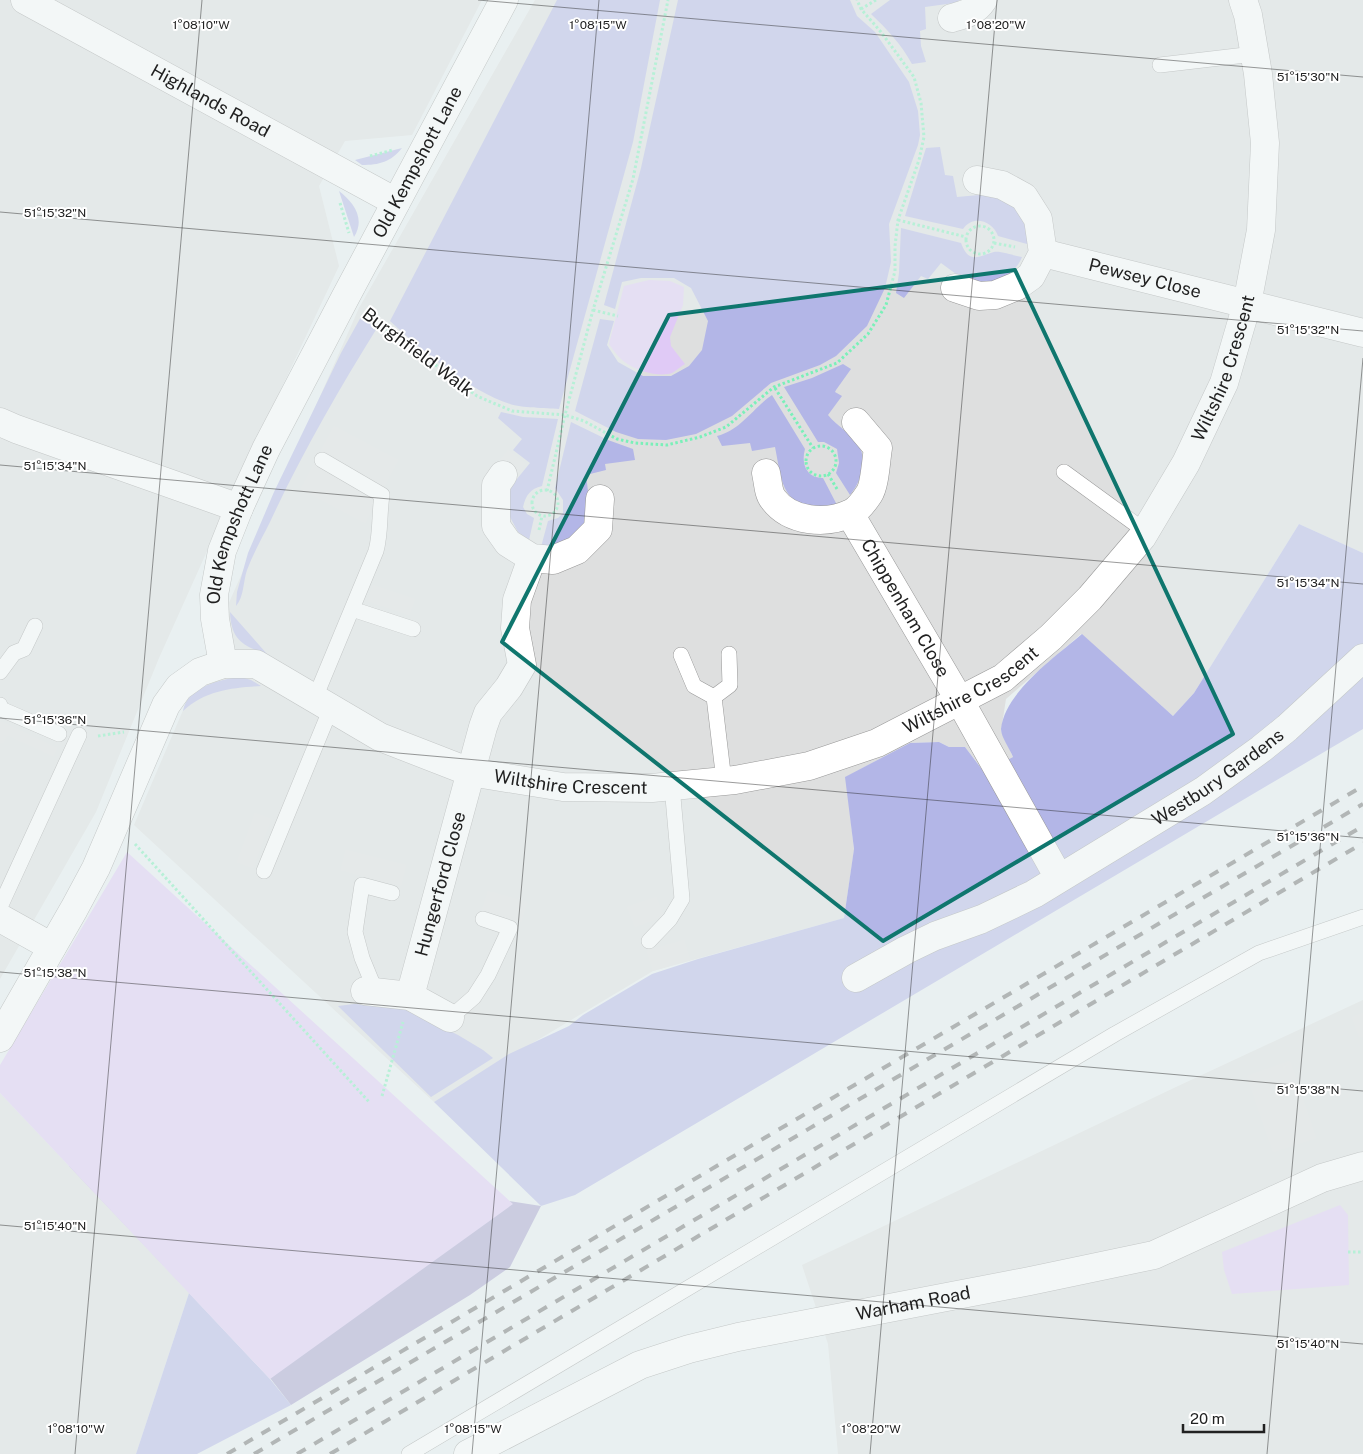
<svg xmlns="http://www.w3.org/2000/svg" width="1363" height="1454" viewBox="0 0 1363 1454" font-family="'Public Sans',sans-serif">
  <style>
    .residential { fill: #dedfdf }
    .grass { fill: #b3b6e7 }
    .forest { fill: #a6a0cd }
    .park { fill: #e0caf6 }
    .parking { fill: #e1e1e1 }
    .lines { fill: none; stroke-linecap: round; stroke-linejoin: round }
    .service-casing { stroke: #989898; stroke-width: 16 }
    .minor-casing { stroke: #989898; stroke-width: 29 }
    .path { stroke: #7af0b9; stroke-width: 3; stroke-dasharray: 2.5 2.5; stroke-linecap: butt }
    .service { stroke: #fff; stroke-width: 15 }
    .minor { stroke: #fff; stroke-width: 28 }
    .rail { stroke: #6f6f6f; stroke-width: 4; stroke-dasharray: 10 10; stroke-linecap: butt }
    .marked { fill: none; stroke: #0f766e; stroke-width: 4; stroke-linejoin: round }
    .ticks { fill: none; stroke: #212121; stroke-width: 1; stroke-opacity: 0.45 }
    .labels { text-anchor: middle; stroke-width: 4; stroke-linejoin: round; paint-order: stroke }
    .street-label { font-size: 18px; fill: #212121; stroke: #fff }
    .ticks-label { font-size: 12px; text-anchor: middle; fill: #212121; stroke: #fff; stroke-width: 4; stroke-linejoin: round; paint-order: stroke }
  </style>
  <rect width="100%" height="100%" fill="#e9f0f1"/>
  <path class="residential" d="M 0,0 L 482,0 L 412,135 L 345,141 L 319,186 L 339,266 L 257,440 L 159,658 L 96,812 L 0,979 Z
    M 535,0 L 1363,0 L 1363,553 L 1299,524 L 1194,693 L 1173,716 L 1081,634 L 1006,699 L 1001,731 L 1013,757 L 984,772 L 965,747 L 949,747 L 939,742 L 910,743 L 846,777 L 854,850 L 844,918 L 653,971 L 434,1102 L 134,825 L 228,605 L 359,308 Z
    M 1363,1000 L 1363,1454 L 838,1454 L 828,1344 L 802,1265 L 1176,1087 Z
    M 0,1093 L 189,1293 L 136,1454 L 0,1454 Z"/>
  <path class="grass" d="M 557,0 L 660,0 L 633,142 L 559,409 C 546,408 521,408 510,404 C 470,391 421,350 390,321 Z
    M 678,0 L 850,0 L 857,16 L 875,32 L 909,82 L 918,111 L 920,135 L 918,145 L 889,224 L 891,262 L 885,288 L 867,326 L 836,356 L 820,365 L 771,383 L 732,416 L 696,434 L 666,440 L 638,439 L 616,432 L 575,411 L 600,319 L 614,321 L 607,345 L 618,362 L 643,376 L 671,376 L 689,366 L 702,350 L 708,321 L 691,288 L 674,278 L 641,278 L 622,282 L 615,309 L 604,305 L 641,168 Z
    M 890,0 L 960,0 L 954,3 L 925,7 L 926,29 L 920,31 L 921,46 L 926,62 L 912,64 C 901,44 887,29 871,14 Z
    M 940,147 L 945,175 L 953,176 L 957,197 L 990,194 L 1006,200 L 1019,211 L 1028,223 L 1027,244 L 998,236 C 993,221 973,214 963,229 L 905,216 L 926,148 Z
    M 402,148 C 391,162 379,165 362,165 L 355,160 Z
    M 339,191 C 353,202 366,218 354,237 Z
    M 901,228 L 961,243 C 969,265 979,256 994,252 C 1002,251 1014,256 1022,257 C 1014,277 993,286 972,281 C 961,279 951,270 941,263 L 928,279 L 921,276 L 904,298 L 896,293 L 899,273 Z
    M 362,315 L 377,328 C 338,391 301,455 270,522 C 262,538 253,554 247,570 C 243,582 244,597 236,606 L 237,592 L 248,553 L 274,492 L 341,353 Z
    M 843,364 L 851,369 L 836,390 L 835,392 L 842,396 L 828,415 C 837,426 849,432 857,443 C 869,459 861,482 850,495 L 836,473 L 839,463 L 837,449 L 824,442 L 818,442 L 784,387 L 812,378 Z
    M 772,395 L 805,449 C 801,463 806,478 823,478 L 837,505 C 831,508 825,507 818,507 C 781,507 781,476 775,447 L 752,451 L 750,443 L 722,446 L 717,436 C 741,430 753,408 772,395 Z
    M 501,412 L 523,417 L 558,419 L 542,486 C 530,489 526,495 523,507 L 527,514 L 534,518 L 529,540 L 518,532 L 510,517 L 508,498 L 512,485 L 530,463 L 513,450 L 522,439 L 498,418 Z
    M 571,422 L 608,440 L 633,449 L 635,460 L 605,464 L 606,470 L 586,475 L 590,507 L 589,515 L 579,535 L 559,546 L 541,547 L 548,521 L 558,518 L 563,513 L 563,500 L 555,488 Z
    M 1299,524 L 1363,553 L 1363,729 L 575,1195 L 541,1206 L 434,1102 L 509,1054 L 569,1026 L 583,1015 L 652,974 L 698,959 L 844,918 L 854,849 L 845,777 L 910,743 L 939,742 L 949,747 L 965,747 L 984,772 L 1013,757 C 1010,749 1001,737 1001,729 C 1005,692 1055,657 1082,634 L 1173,716 L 1194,693 Z
    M 230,612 L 267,654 C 242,646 231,639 230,612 Z
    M 241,677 L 251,680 L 261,686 C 232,688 206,690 183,711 C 187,687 221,679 241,677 Z
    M 354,1004 L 401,1007 L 458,1035 L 483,1050 L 493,1058 L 431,1097 L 338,1006 Z
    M 189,1293 L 270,1379 L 291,1405 L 197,1454 L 136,1454 Z"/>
  <path class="forest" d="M 115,1162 L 509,1201 L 541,1206 L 510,1267 L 470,1295 L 291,1405 L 270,1378 L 69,1166 Z"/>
  <path class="park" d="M 649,280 L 670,281 L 684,287 L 683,305 L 670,337 L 671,346 L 685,364 C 681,366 676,371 672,373 C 656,378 630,369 619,357 C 615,353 612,348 609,344 L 624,286 Z
    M 127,852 L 513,1204 L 270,1379 L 0,1093 L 0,1065 Z
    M 1340,1205 L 1348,1215 L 1349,1285 L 1232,1294 L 1224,1270 L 1222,1252 Z"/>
  <path class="parking" d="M 334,426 L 398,460 L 365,523 L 301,489 Z
    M 508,450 L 525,464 L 512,480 L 495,467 Z
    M 373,585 L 415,599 L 409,615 L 368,601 Z
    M 0,721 L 57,748 L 53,756 L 7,735 L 3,743 L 0,742 Z
    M 255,813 L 271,819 L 253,868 L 237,862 Z
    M 346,850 L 406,865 L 401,886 L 341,870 Z
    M 488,891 L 527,902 L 521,922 L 482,910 Z
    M 656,897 L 664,916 L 635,927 L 627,907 Z
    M 684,940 L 690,960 L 653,971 L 647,951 Z
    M 1363,1013 L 1363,1036 L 1359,1037 L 1352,1017 Z
    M 1290,1061 L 1316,1138 L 1273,1152 L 1247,1076 Z"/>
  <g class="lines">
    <defs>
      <path id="service" d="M 1160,65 L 1254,54
        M 1064,472 L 1145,531
        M 352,609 L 413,629
        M 681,655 L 694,686 L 714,697
        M 0,672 L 14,653 L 24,649 L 35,626
        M 714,697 L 724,781
        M 714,697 L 730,685 L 729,654
        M 315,698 L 376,551 C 381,533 379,514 382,495 L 322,460
        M 0,705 L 1,709 L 59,734
        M 264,871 L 331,708
        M 0,907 L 79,735
        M 649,941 L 670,919 L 682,899 L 672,786
        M 376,992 L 362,958 L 355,932 L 362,885 L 392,893
        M 450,1018 L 474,997 L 488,975 L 510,928 L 483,919
        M 409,1454 L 1115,1034 L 1259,953 L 1363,917"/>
      <g id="minor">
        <path id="s1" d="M 25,0 L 396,202"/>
        <path d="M 952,18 C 966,14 975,12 983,0"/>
        <path id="s2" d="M 1043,253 L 1363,333"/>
        <path d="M 955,288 L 979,296 L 995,295 L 1017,286 L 1031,276 L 1043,253 L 1038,219 L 1024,197 L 1002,185 L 977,180"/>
        <path d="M 0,422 L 16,429 L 239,508"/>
        <path d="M 766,473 C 768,481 768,493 773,499 C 790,522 826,525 851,513 C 858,510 865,500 869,494 C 875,485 876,460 878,448 L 856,422"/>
        <path d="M 503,475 L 496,485 L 496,526 L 508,543 L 532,558 L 553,560 L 577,550 L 598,529 L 600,499"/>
        <path id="s3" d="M 850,514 L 960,701 L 1059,878"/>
        <path id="s4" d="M 223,664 L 215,619 L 214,595 L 222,551 L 239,508 L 266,449 L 345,298 L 504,0"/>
        <path d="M 0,918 L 52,947"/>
        <path id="s5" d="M 856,978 L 906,950 L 935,936 L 982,919 L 1034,894 L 1203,791 L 1261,749 L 1287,728 L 1363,658"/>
        <path d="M 365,991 L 410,996 L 450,1018"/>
        <path id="s6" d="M 410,996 L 483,727 L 488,713 L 509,687 L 522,665 L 515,628 L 517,600 L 532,558"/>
        <path id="s7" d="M 0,1038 L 74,909 L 96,868 L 166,705 L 179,687 L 200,672 L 223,664 L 256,664 L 380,737 L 470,772 L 563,787 L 652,788 L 735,780 L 809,766 L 877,743 L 1003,678 L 1051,637 L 1090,598 L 1142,537 L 1186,463 L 1224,383 L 1247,304 L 1261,230 L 1265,143 L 1258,74 L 1248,15 L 1243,0"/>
        <path id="s8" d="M 468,1454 L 640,1365 L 689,1349 L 738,1337 L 1030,1281 L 1154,1255 L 1322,1178 L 1363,1166"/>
      </g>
    </defs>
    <use href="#service" class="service-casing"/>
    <use href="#minor" class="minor-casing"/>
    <path class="path" d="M 861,9 L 876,0
      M 370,156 L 393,150
      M 340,203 L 349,233
      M 898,220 L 966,237
      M966 240a14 14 0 1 1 28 0a14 14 0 1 1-28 0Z
      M 994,243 L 1015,247
      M 593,310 L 618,316
      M 367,314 L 477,396 L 512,411 L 565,415 L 584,421 L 617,439 L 635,443 L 667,445 L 700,437 L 726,427 L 774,387 L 837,363 L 868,334 L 886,305 L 895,271 L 895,246 L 898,220 L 919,160 L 924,137 L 921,103 L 914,77 L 881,32 L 861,9 L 857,0
      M 775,388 L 813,448
      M806 461a15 15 0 1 1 30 0a15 15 0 1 1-30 0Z
      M 828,474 L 837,489
      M532 503a13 13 0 1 1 26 0a13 13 0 1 1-26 0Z
      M 547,491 L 565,415 L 593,310 L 633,179 L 668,0
      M 539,530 L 542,516
      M 98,736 L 124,732
      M 135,844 L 370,1103
      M 382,1096 L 403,1022
      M 1348,1252 L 1363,1252"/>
    <use href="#service" class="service"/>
    <use href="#minor" class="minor"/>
    <path class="rail" d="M 227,1454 L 1363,786
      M 254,1454 L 1363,804
      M 297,1454 L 1363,826
      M 330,1454 L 1363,843"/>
  </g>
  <path d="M0 0H1363V1454H0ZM 1015,270 L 1233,734 L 883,941 L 502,642 L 669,315 Z" fill="#e9f0f1" fill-opacity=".55" fill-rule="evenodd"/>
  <path class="marked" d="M 1015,270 L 1233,734 L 883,941 L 502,642 L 669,315 Z"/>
  <path class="ticks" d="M 478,0 L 1363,77M 0,212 L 1363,331M 0,465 L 1363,584M 0,718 L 1363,838M 0,972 L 1363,1091M 0,1225 L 1363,1344M 75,1454 L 202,0M 472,1454 L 599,0M 870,1454 L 997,0M 1267,1454 L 1363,358"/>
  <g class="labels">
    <g class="street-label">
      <text dy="6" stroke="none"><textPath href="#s1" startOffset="211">Highlands Road</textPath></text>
      <text dy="6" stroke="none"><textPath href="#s4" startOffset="550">Old Kempshott Lane</textPath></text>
      <text dy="6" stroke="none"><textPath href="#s2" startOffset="105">Pewsey Close</textPath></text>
      <text transform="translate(418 352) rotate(37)" y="6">Burghfield Walk</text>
      <text dy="6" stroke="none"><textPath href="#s7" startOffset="1661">Wiltshire Crescent</textPath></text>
      <text dy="6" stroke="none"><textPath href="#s4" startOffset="145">Old Kempshott Lane</textPath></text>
      <text dy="6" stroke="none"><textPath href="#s3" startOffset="109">Chippenham Close</textPath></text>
      <text dy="6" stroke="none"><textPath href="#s7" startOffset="1240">Wiltshire Crescent</textPath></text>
      <text dy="6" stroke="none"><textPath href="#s5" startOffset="415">Westbury Gardens</textPath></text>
      <text dy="6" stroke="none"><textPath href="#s7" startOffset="820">Wiltshire Crescent</textPath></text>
      <text dy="6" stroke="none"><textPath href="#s6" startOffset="116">Hungerford Close</textPath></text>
      <text dy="6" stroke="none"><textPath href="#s8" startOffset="474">Warham Road</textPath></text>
    </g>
  </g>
  <g class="ticks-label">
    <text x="201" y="29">1°08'10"W</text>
    <text x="598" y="29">1°08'15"W</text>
    <text x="996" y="29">1°08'20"W</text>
    <text x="1308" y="81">51°15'30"N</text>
    <text x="55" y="217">51°15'32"N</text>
    <text x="1308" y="334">51°15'32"N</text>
    <text x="55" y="470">51°15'34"N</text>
    <text x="1308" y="587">51°15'34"N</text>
    <text x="55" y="724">51°15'36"N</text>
    <text x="1308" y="841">51°15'36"N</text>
    <text x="55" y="977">51°15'38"N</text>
    <text x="1308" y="1094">51°15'38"N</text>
    <text x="55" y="1230">51°15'40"N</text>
    <text x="1308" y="1348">51°15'40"N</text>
    <text x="76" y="1433">1°08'10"W</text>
    <text x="473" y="1433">1°08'15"W</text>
    <text x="871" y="1433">1°08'20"W</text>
  </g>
  <path d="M1183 1424v8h81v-8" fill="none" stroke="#212121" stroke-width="2.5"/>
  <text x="1190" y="1424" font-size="15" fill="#212121" stroke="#ffffff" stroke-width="4" paint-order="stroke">20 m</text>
</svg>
